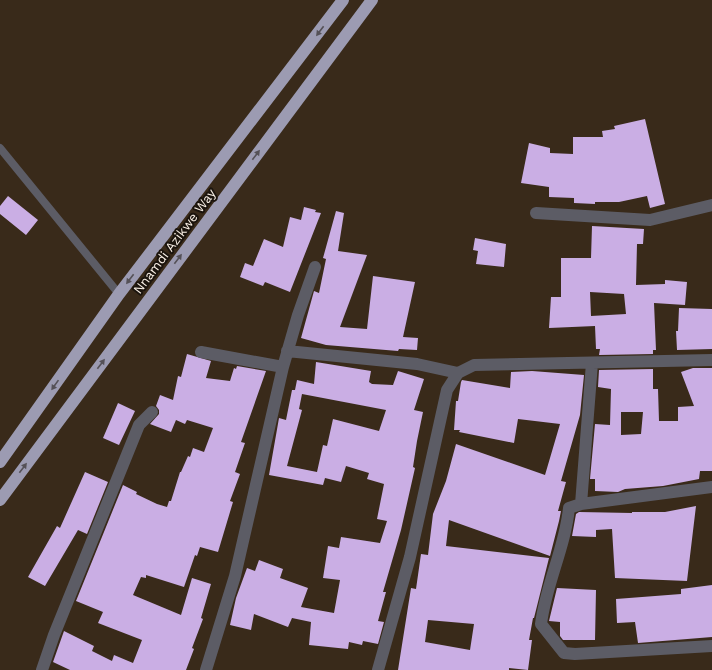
<svg xmlns="http://www.w3.org/2000/svg" width="712" height="670" viewBox="0 0 712 670" font-family="'Work Sans',sans-serif">
  <style>
    .building { fill: #caaee4; fill-rule: evenodd }
    .lines { fill: none; stroke-linecap: round; stroke-linejoin: round }
    .lane { stroke: #5c5c65; stroke-width: 8 }
    .street { stroke: #5c5c65; stroke-width: 12 }
    .highway { stroke: #9c9bb2; stroke-width: 12 }
    .oneway { fill: #555157 }
    .labels { text-anchor: middle; stroke-width: 4; stroke-linejoin: round; paint-order: stroke }
    .street-label { font-size: 13px; fill: #faf0e6; stroke: #1b140d }
  </style>
  <rect width="100%" height="100%" fill="#392a1a"/>
  <path class="building" d="M 645,119 L 665,204 L 650,208 L 647,196 L 619,202 L 595,202 L 595,204 L 574,203 L 574,198 L 549,197 L 549,187 L 521,183 L 529,143 L 550,148 L 550,153 L 573,154 L 573,137 L 603,137 L 602,131 L 615,129 L 614,126 Z
    M 8,196 L 38,220 L 26,235 L 0,214 L 0,206 Z
    M 304,207 L 316,210 L 315,212 L 321,213 L 290,292 L 265,282 L 263,286 L 240,277 L 245,263 L 253,266 L 264,239 L 283,247 L 290,217 L 301,220 Z
    M 336,211 L 344,213 L 338,251 L 367,255 L 340,327 L 367,329 L 373,276 L 415,282 L 403,337 L 418,338 L 417,350 L 399,349 L 398,351 L 326,345 L 301,338 L 314,291 L 319,293 L 326,259 L 323,258 Z
    M 592,226 L 644,229 L 643,244 L 637,244 L 636,285 L 665,284 L 665,280 L 687,282 L 685,305 L 654,303 L 656,350 L 653,350 L 653,354 L 599,355 L 600,349 L 596,349 L 595,326 L 549,328 L 551,297 L 561,297 L 561,258 L 591,258 ZM 590,292 L 624,294 L 626,314 L 591,316 Z
    M 475,238 L 506,244 L 504,267 L 476,264 L 478,251 L 473,250 Z
    M 679,308 L 712,309 L 712,349 L 677,350 L 676,331 L 678,331 Z
    M 187,354 L 211,361 L 206,378 L 230,381 L 234,368 L 236,369 L 237,366 L 266,371 L 241,442 L 245,443 L 235,472 L 240,474 L 230,501 L 233,502 L 218,552 L 200,547 L 197,556 L 195,555 L 184,587 L 146,575 L 146,578 L 141,577 L 133,595 L 181,615 L 192,578 L 211,584 L 201,618 L 203,619 L 192,648 L 194,649 L 186,670 L 70,670 L 53,662 L 64,631 L 94,646 L 92,651 L 112,661 L 114,655 L 133,663 L 142,640 L 98,623 L 103,612 L 76,601 L 123,485 L 137,492 L 136,494 L 157,504 L 167,507 L 169,501 L 171,501 L 180,472 L 181,472 L 188,456 L 190,457 L 193,448 L 204,452 L 213,428 L 187,420 L 185,424 L 176,420 L 171,432 L 150,424 L 159,414 L 159,410 L 156,406 L 160,395 L 173,400 L 178,376 L 181,377 Z
    M 316,362 L 371,371 L 369,382 L 372,384 L 393,385 L 398,371 L 424,379 L 414,410 L 423,412 L 417,441 L 413,467 L 415,468 L 401,530 L 383,592 L 386,592 L 378,621 L 384,622 L 378,644 L 363,641 L 362,645 L 349,642 L 348,649 L 309,645 L 311,622 L 292,618 L 288,627 L 254,614 L 251,630 L 230,625 L 236,598 L 247,568 L 255,571 L 259,560 L 283,569 L 280,578 L 308,588 L 301,607 L 334,613 L 340,580 L 323,578 L 328,546 L 339,548 L 341,537 L 380,543 L 387,521 L 377,519 L 384,484 L 367,479 L 369,473 L 346,466 L 341,482 L 325,478 L 323,485 L 269,475 L 279,418 L 286,420 L 292,390 L 295,390 L 297,380 L 314,384 ZM 302,394 L 386,410 L 379,431 L 333,419 L 327,446 L 323,445 L 317,472 L 287,466 L 302,410 L 299,409 Z
    M 693,368 L 712,368 L 712,471 L 700,471 L 699,479 L 663,486 L 625,489 L 618,492 L 595,491 L 595,479 L 590,479 L 595,424 L 610,425 L 611,389 L 598,387 L 599,370 L 653,369 L 653,389 L 658,389 L 659,421 L 678,421 L 678,407 L 694,406 L 681,372 ZM 621,412 L 643,412 L 641,434 L 621,435 Z
    M 532,371 L 584,375 L 580,415 L 561,481 L 566,482 L 558,511 L 561,511 L 559,521 L 550,556 L 449,520 L 446,546 L 549,558 L 534,618 L 533,618 L 529,640 L 532,640 L 528,670 L 509,668 L 509,670 L 398,670 L 411,588 L 416,589 L 421,554 L 428,555 L 433,514 L 446,481 L 456,444 L 545,475 L 560,424 L 518,419 L 514,443 L 459,432 L 460,430 L 454,430 L 456,401 L 458,401 L 461,382 L 462,380 L 510,388 L 511,372 ZM 428,620 L 474,624 L 470,650 L 425,642 Z
    M 118,403 L 135,411 L 119,445 L 103,438 Z
    M 85,472 L 108,482 L 87,534 L 78,530 L 45,586 L 28,577 L 57,526 L 60,528 Z
    M 696,506 L 687,581 L 615,578 L 612,529 L 596,530 L 596,537 L 572,536 L 576,514 L 579,512 L 632,513 L 632,512 L 665,512 Z
    M 712,585 L 712,637 L 638,643 L 635,622 L 617,623 L 616,599 L 681,594 L 681,589 Z
    M 557,588 L 596,590 L 595,640 L 563,640 L 560,636 L 560,622 L 549,621 Z"/>
  <g class="lines">
    <path class="lane" d="M 0,148 L 119,294"/>
    <path class="street" d="M 536,213 L 650,220 L 712,205
      M 287,351 L 417,364 L 458,373
      M 201,352 L 283,367
      M 712,487 L 581,504 L 569,508 C 565,548 546,584 541,624 L 564,653 L 575,654 L 712,646
      M 581,504 L 592,363
      M 42,670 L 54,635 L 139,425 L 152,412
      M 206,670 L 235,576 L 283,367 L 298,315 L 315,267
      M 378,670 L 410,557 L 447,390 L 458,373 L 474,365 L 712,360"/>
    <path class="highway" d="M 0,462 L 119,294 L 343,0
      M 0,500 L 372,0"/>
  </g>
  <defs><path id="oneway-solid" d="M-6-.8H1V-3.2L6.5 0L1 3.2V.8H-6Z"/></defs>
  <g class="oneway">
    <use href="#oneway-solid" transform="translate(320 31) rotate(127)"/>
    <use href="#oneway-solid" transform="translate(256 155) rotate(-53)"/>
    <use href="#oneway-solid" transform="translate(178 259) rotate(-53)"/>
    <use href="#oneway-solid" transform="translate(130 279) rotate(127)"/>
    <use href="#oneway-solid" transform="translate(101 364) rotate(-53)"/>
    <use href="#oneway-solid" transform="translate(55 385) rotate(125)"/>
    <use href="#oneway-solid" transform="translate(23 468) rotate(-53)"/>
  </g>
  <g class="labels">
    <g class="street-label">
      <text transform="translate(174 241) rotate(-53)" y="5">Nnamdi Azikwe Way</text>
    </g>
  </g>
</svg>
